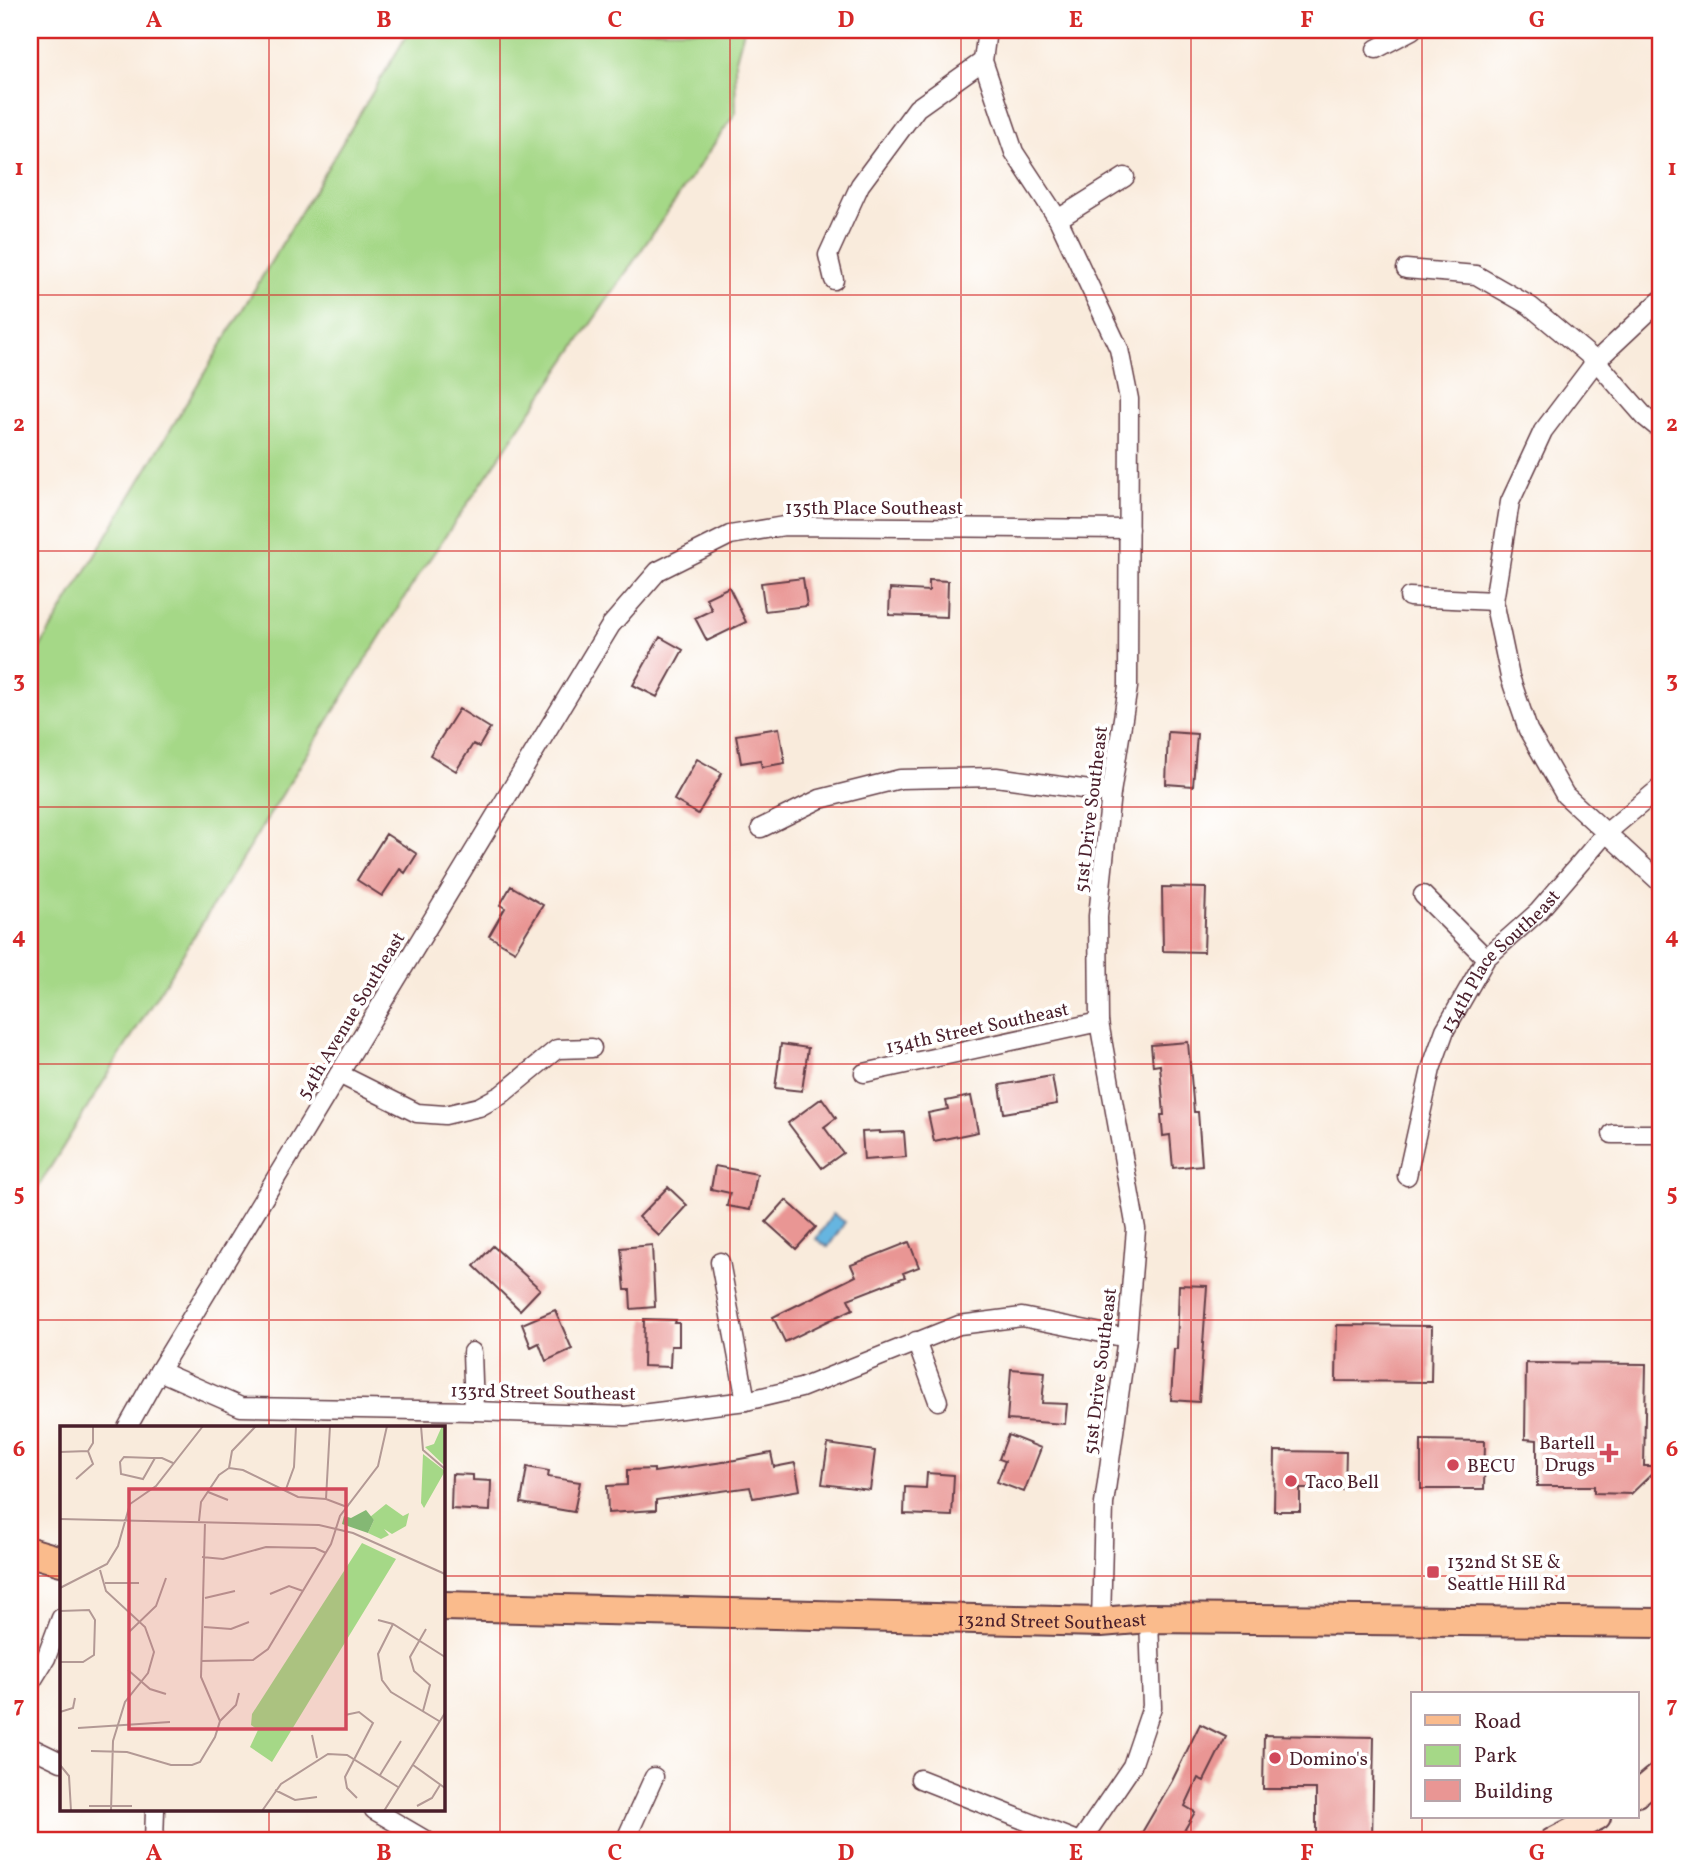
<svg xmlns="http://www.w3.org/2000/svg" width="1691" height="1871" viewBox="0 0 1691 1871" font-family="Vollkorn,serif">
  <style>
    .green { fill: #a5d887; stroke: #787c59; stroke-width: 2 }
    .water { fill: #66b5e0; stroke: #586a86; stroke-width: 2 }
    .building { fill: #e99694 }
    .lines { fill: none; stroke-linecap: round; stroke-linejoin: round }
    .minor-casing { stroke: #643e46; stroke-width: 21 }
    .secondary-casing { stroke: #643e46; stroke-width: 28 }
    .primary-casing { stroke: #643e46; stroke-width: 32 }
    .minor { stroke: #fff; stroke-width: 18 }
    .secondary { stroke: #fde4d1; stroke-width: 24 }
    .primary { stroke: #fabb8c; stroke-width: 28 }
    .grid { fill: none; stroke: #d62828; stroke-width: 2; stroke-opacity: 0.55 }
    .poi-dot { fill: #d1495b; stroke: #fff; stroke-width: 2.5 }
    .labels { text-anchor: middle; stroke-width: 7; stroke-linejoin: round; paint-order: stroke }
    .street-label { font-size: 19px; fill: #4a1f2b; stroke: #fff }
    .poi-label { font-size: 19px; fill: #4a1f2b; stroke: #fff; text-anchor: start }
    .inset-road { fill: none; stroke: #b39995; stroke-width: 2 }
    .view { fill: #d1495b; fill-opacity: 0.15; stroke: #d1495b; stroke-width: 3.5 }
    .inset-edge { fill: none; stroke: #4a1f2b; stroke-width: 3.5 }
    .neatline { fill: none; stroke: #d62828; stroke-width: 2.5 }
    .grid-label { font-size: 23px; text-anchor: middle; font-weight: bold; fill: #d62828 }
  </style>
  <rect width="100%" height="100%" fill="#fff"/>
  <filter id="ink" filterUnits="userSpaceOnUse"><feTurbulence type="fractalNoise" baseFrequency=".0143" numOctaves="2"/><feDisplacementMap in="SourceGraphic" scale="14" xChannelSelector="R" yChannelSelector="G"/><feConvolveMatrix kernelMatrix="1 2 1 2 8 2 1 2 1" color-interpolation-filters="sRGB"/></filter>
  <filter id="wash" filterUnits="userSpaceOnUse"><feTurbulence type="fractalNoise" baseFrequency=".00686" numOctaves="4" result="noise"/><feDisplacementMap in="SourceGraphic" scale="28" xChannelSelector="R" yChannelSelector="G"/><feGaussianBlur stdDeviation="1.57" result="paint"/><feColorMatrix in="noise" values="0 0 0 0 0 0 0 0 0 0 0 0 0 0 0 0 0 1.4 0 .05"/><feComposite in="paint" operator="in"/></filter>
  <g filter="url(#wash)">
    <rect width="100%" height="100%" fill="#f9ebdc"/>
    <path class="green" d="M 410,30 L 744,30 L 735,63 L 736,112 L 418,576 L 30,1200 L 30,664 Z"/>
    <path class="water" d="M 833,1214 L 845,1222 L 828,1247 L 816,1239 Z"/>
    <g id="blocks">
      <path class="building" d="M 803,578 L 807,606 L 765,611 L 761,583 Z
        M 929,580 L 948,581 L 947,617 L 889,615 L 890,589 L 929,591 Z
        M 729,587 L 746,622 L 707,641 L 695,618 L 712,610 L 706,598 Z
        M 660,637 L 683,650 L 657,697 L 633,685 Z
        M 459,709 L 490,728 L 479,747 L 473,744 L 456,771 L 430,755 Z
        M 779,728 L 785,763 L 762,767 L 760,760 L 741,763 L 736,735 Z
        M 1168,732 L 1197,734 L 1193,786 L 1166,784 Z
        M 697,759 L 722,773 L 698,814 L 674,800 Z
        M 386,834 L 417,854 L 405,873 L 400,869 L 382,896 L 357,880 Z
        M 511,886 L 543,905 L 515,951 L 489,936 L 505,908 L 500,905 Z
        M 1162,887 L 1206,888 L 1204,952 L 1163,951 Z
        M 1188,1042 L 1194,1112 L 1198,1112 L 1202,1165 L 1173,1168 L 1170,1135 L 1163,1136 L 1161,1115 L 1164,1115 L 1160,1065 L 1153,1066 L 1151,1045 Z
        M 781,1044 L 808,1048 L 802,1091 L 775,1088 Z
        M 1052,1076 L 1057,1104 L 1004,1113 L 1000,1085 Z
        M 971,1096 L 978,1132 L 934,1141 L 928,1113 L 948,1109 L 946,1101 Z
        M 822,1098 L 836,1118 L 824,1127 L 843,1153 L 822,1168 L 788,1123 Z
        M 880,1131 L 880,1133 L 904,1132 L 906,1157 L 864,1160 L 862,1132 Z
        M 715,1166 L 757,1174 L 750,1210 L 727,1206 L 730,1193 L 711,1189 Z
        M 668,1187 L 687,1205 L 659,1236 L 639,1217 Z
        M 786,1200 L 816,1227 L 796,1249 L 766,1222 Z
        M 909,1242 L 919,1267 L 903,1273 L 905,1277 L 848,1299 L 853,1309 L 785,1342 L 773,1317 L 856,1276 L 851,1265 Z
        M 652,1245 L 655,1307 L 631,1309 L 630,1290 L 625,1290 L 621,1248 Z
        M 493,1246 L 540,1289 L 520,1310 L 474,1266 Z
        M 1179,1285 L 1207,1286 L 1199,1402 L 1171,1400 L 1174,1349 L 1177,1349 Z
        M 555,1310 L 572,1349 L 546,1361 L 539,1343 L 531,1347 L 522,1324 Z
        M 644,1319 L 676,1320 L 675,1323 L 679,1323 L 679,1346 L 671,1346 L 670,1367 L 643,1366 Z
        M 1337,1325 L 1432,1326 L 1431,1382 L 1336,1381 Z
        M 1526,1363 L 1646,1364 L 1644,1466 L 1660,1466 L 1631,1494 L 1594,1493 L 1594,1486 L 1537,1486 L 1537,1440 L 1525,1439 Z
        M 1011,1369 L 1045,1372 L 1042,1403 L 1067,1404 L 1065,1424 L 1007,1420 Z
        M 1008,1435 L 1041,1448 L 1024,1492 L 997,1482 L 1005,1461 L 999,1459 Z
        M 1421,1440 L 1485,1441 L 1484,1489 L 1421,1489 Z
        M 828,1444 L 875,1451 L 870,1490 L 822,1484 Z
        M 1275,1451 L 1346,1452 L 1345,1489 L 1300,1489 L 1300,1511 L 1274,1511 Z
        M 771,1453 L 774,1467 L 795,1463 L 800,1490 L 753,1498 L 750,1487 L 656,1500 L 656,1510 L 608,1513 L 607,1486 L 627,1485 L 627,1470 L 654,1469 L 654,1472 L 730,1461 Z
        M 527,1467 L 549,1471 L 548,1477 L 580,1482 L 574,1512 L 521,1503 Z
        M 927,1473 L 954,1475 L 952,1516 L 904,1514 L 905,1487 L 926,1488 Z
        M 452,1474 L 473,1475 L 473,1480 L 491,1481 L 490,1511 L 451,1509 Z
        M 1200,1724 L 1226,1737 L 1204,1781 L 1198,1778 L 1185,1806 L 1195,1812 L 1178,1841 L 1137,1841 L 1172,1781 Z
        M 1264,1735 L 1374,1737 L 1372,1841 L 1316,1841 L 1316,1789 L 1263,1789 Z"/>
    </g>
  </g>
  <g filter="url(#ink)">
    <use href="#blocks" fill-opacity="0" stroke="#643e46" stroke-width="2"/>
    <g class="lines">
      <defs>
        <g id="minor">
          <path d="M 987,30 L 983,61 L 1014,152 L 1058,219 L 1119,349 L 1129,399 L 1128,687 L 1111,793 L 1098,916 L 1099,1022 L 1136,1229 L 1127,1338 L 1104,1504 L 1101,1622"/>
          <path d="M 1376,49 L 1412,30"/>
          <path d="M 1058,219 L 1125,177"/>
          <path d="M 1406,269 L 1476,275 L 1530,306 L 1596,361 L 1645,417 L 1661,430"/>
          <path d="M 834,280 L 828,255 L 860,185 L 917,108 L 983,61"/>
          <path d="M 1661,300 L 1596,361 L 1543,431 L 1510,502 L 1494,601 L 1510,677 L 1528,730 L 1565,795 L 1661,883"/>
          <path d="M 1409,597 L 1494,601"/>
          <path d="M 761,828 L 820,799 L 900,779 L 996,777 L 1111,793"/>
          <path d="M 1423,895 L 1486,958"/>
          <path d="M 864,1073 L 1099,1022"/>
          <path d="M 339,1074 L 417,1113 L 445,1115 L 479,1107 L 501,1095 L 557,1049 L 592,1048"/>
          <path d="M 1612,1134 L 1661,1134"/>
          <path id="s1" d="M 1407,1176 L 1431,1069 L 1445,1030 L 1486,958 L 1538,912 L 1605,834 L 1661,787"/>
          <path d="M 720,1262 L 746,1401"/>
          <path d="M 916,1341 L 938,1401"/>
          <path d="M 472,1352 L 474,1411"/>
          <path d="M 159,1371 L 241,1407 L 474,1411 L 625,1416 L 746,1401 L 801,1388 L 959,1325 L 1022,1317 L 1127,1338"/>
          <path d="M 127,1428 L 159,1371 L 611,625 L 658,571 L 730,535 L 784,526 L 1129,529"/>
          <path d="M 30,1684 L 46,1658 L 61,1618"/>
          <path d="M 30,1747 L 61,1762"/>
          <path d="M 920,1779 L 1077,1841"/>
          <path d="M 374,1810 L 427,1841"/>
          <path d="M 154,1841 L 155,1810"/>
          <path d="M 625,1841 L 654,1777"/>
          <path d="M 1081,1841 L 1132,1766 L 1152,1707 L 1149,1618"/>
        </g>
        <path id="secondary" d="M 1637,1794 L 1661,1774
          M 1552,1841 L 1598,1817"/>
        <g id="primary">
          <path d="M 30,1552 L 61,1561"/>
          <path id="s2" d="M 443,1606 L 1101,1622 L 1149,1618 L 1661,1623"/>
        </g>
      </defs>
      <use href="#minor" class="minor-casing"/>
      <use href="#secondary" class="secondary-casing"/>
      <use href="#primary" class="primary-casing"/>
      <use href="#minor" class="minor"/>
      <use href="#secondary" class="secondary"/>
      <use href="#primary" class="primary"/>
    </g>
  </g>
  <path class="grid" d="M 269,30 L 269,1428M 500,30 L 500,1841M 730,30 L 730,1841M 961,30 L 961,1841M 1191,30 L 1191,1841M 1422,30 L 1422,1694M 30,295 L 1661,295M 30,551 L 1661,551M 30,807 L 1661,807M 30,1064 L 1661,1064M 30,1320 L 1661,1320M 30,1576 L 61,1576M 443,1576 L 1661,1576M 269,1810 L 269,1841M 1422,1817 L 1422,1841"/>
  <g class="poi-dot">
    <path d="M1605.5 1442.5h7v7h7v7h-7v7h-7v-7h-7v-7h7z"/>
    <circle cx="1453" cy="1465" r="7"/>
    <circle cx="1291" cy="1481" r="7"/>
    <rect x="1426" y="1565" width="14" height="14" rx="3.5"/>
    <circle cx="1275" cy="1758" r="7"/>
  </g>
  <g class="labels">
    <g class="street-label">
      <text x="874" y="514">135th Place Southeast</text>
      <text transform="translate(1090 809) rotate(-83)" y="7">51st Drive Southeast</text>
      <text dy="7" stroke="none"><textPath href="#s1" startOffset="240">134th Place Southeast</textPath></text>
      <text transform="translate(350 1015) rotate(-59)" y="7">54th Avenue Southeast</text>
      <text transform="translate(977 1027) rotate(-12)" y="7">134th Street Southeast</text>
      <text transform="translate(1099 1371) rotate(-83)" y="7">51st Drive Southeast</text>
      <text transform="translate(543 1391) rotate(1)" y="7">133rd Street Southeast</text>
      <text dy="7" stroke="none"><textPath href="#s2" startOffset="609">132nd Street Southeast</textPath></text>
    </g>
    <g class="poi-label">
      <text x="1595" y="1449" text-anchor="end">Bartell<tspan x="1595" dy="22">Drugs</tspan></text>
      <text x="1467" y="1472">BECU</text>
      <text x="1305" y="1488">Taco Bell</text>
      <text x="1447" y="1568">132nd St SE &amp;<tspan x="1447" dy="22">Seattle Hill Rd</tspan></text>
      <text x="1289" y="1765">Domino's</text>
    </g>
  </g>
  <g transform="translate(60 1426)">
    <rect width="385" height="385" fill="#f9ebdc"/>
    <path d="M 382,0 L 385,0 L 385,40 L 365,21 L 374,18 ZM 363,28 L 385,45 L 364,82 L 361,77 ZM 326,78 L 343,90 L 349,87 L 346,100 L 332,108 L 324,103 L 329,109 L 321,113 L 308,107 L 314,94 L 310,91 ZM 302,117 L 336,133 L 212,336 L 190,321 L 198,304 L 191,299 L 192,288 Z" fill="#a5d887"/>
    <path d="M 306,84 L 314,94 L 308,107 L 282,98 L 284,90 L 291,92 Z" fill="#84b874"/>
    <path class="inset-road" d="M 361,0 L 363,24 L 385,43M 0,26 L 28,25M 95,32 L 83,53 L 61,48 L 60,36 L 64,31 L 92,32 L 102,32 L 113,37M 169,42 L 183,44 L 238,71 L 266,73 L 287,81M 169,42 L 172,25 L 196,0M 16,53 L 33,38 L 28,25 L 33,17 L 33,0M 226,63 L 234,41 L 236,0M 148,66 L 168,74M 266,73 L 270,0M 0,93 L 259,99 L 293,107 L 385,148M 139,95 L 141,76 L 159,49 L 169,42M 142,131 L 163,133 L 206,121 L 255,122 L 266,127M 40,144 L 46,165 L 85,201 L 94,226 L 88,247 L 65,276 L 53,315 L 51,385M 45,157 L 79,157M 0,162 L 47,138 L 58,120 L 70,78 L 96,60 L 143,0M 210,168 L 229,160 L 243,165M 145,172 L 175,165M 0,185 L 29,184 L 35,194 L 34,229 L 23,236 L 0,236M 318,194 L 333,198 L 385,231M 333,198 L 318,228 L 322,254 L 331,266 L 379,295M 144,201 L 171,203 L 189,196M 69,206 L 96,180 L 106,152M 141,235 L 193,234 L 208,223 L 271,118 L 280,90 L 318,40 L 327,0M 68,244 L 90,263 L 106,268M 363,285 L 370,259 L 354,245 L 350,231 L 366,203M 0,286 L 13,282 L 15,272M 285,289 L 299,286 L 313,297 L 285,351 L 287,362 L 297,372M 160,295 L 176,279 L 179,267M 18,302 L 110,296M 252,309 L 257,332M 31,325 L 67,326 L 111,339 L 132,339 L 140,336 L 155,311 L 160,295 L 141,251 L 145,96M 0,339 L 9,350 L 11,385M 353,339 L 385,362M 320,349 L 341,315M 215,364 L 235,374 L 257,371M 29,380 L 72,380M 357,380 L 372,372 L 380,359M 202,385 L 221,358 L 268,328 L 287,329 L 338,361M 324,385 L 385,287"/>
    <path class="view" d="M 69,63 L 286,63 L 286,303 L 69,303 Z"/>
    <rect width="385" height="385" class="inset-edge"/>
  </g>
  <rect width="1691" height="1871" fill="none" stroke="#fff" stroke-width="77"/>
  <rect x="1411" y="1692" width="228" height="126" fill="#ffffff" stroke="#b7a5aa" stroke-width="2"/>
  <rect x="1425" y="1715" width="35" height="10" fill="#fabb8c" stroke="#b7a5aa" stroke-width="2"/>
  <text x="1474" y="1728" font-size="21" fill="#4a1f2b">Road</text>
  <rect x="1425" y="1745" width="35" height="21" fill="#a5d887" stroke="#b7a5aa" stroke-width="2"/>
  <text x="1474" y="1762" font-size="21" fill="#4a1f2b">Park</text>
  <rect x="1425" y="1780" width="35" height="21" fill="#e99694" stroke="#b7a5aa" stroke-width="2"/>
  <text x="1474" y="1798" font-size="21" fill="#4a1f2b">Building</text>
  <rect x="38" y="38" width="1614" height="1794" class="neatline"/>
  <g class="grid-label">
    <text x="154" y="27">A</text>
    <text x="384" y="27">B</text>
    <text x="615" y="27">C</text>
    <text x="846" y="27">D</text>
    <text x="1076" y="27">E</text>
    <text x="1307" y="27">F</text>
    <text x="1537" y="27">G</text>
    <text x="19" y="175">1</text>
    <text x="1672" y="175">1</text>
    <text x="19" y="431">2</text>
    <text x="1672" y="431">2</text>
    <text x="19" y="687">3</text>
    <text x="1672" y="687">3</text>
    <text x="19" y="943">4</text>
    <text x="1672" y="943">4</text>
    <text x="19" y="1200">5</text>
    <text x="1672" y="1200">5</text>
    <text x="19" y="1456">6</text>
    <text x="1672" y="1456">6</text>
    <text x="19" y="1712">7</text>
    <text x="1672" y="1712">7</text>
    <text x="154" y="1860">A</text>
    <text x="384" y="1860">B</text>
    <text x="615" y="1860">C</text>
    <text x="846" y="1860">D</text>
    <text x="1076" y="1860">E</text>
    <text x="1307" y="1860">F</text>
    <text x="1537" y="1860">G</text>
  </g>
</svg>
